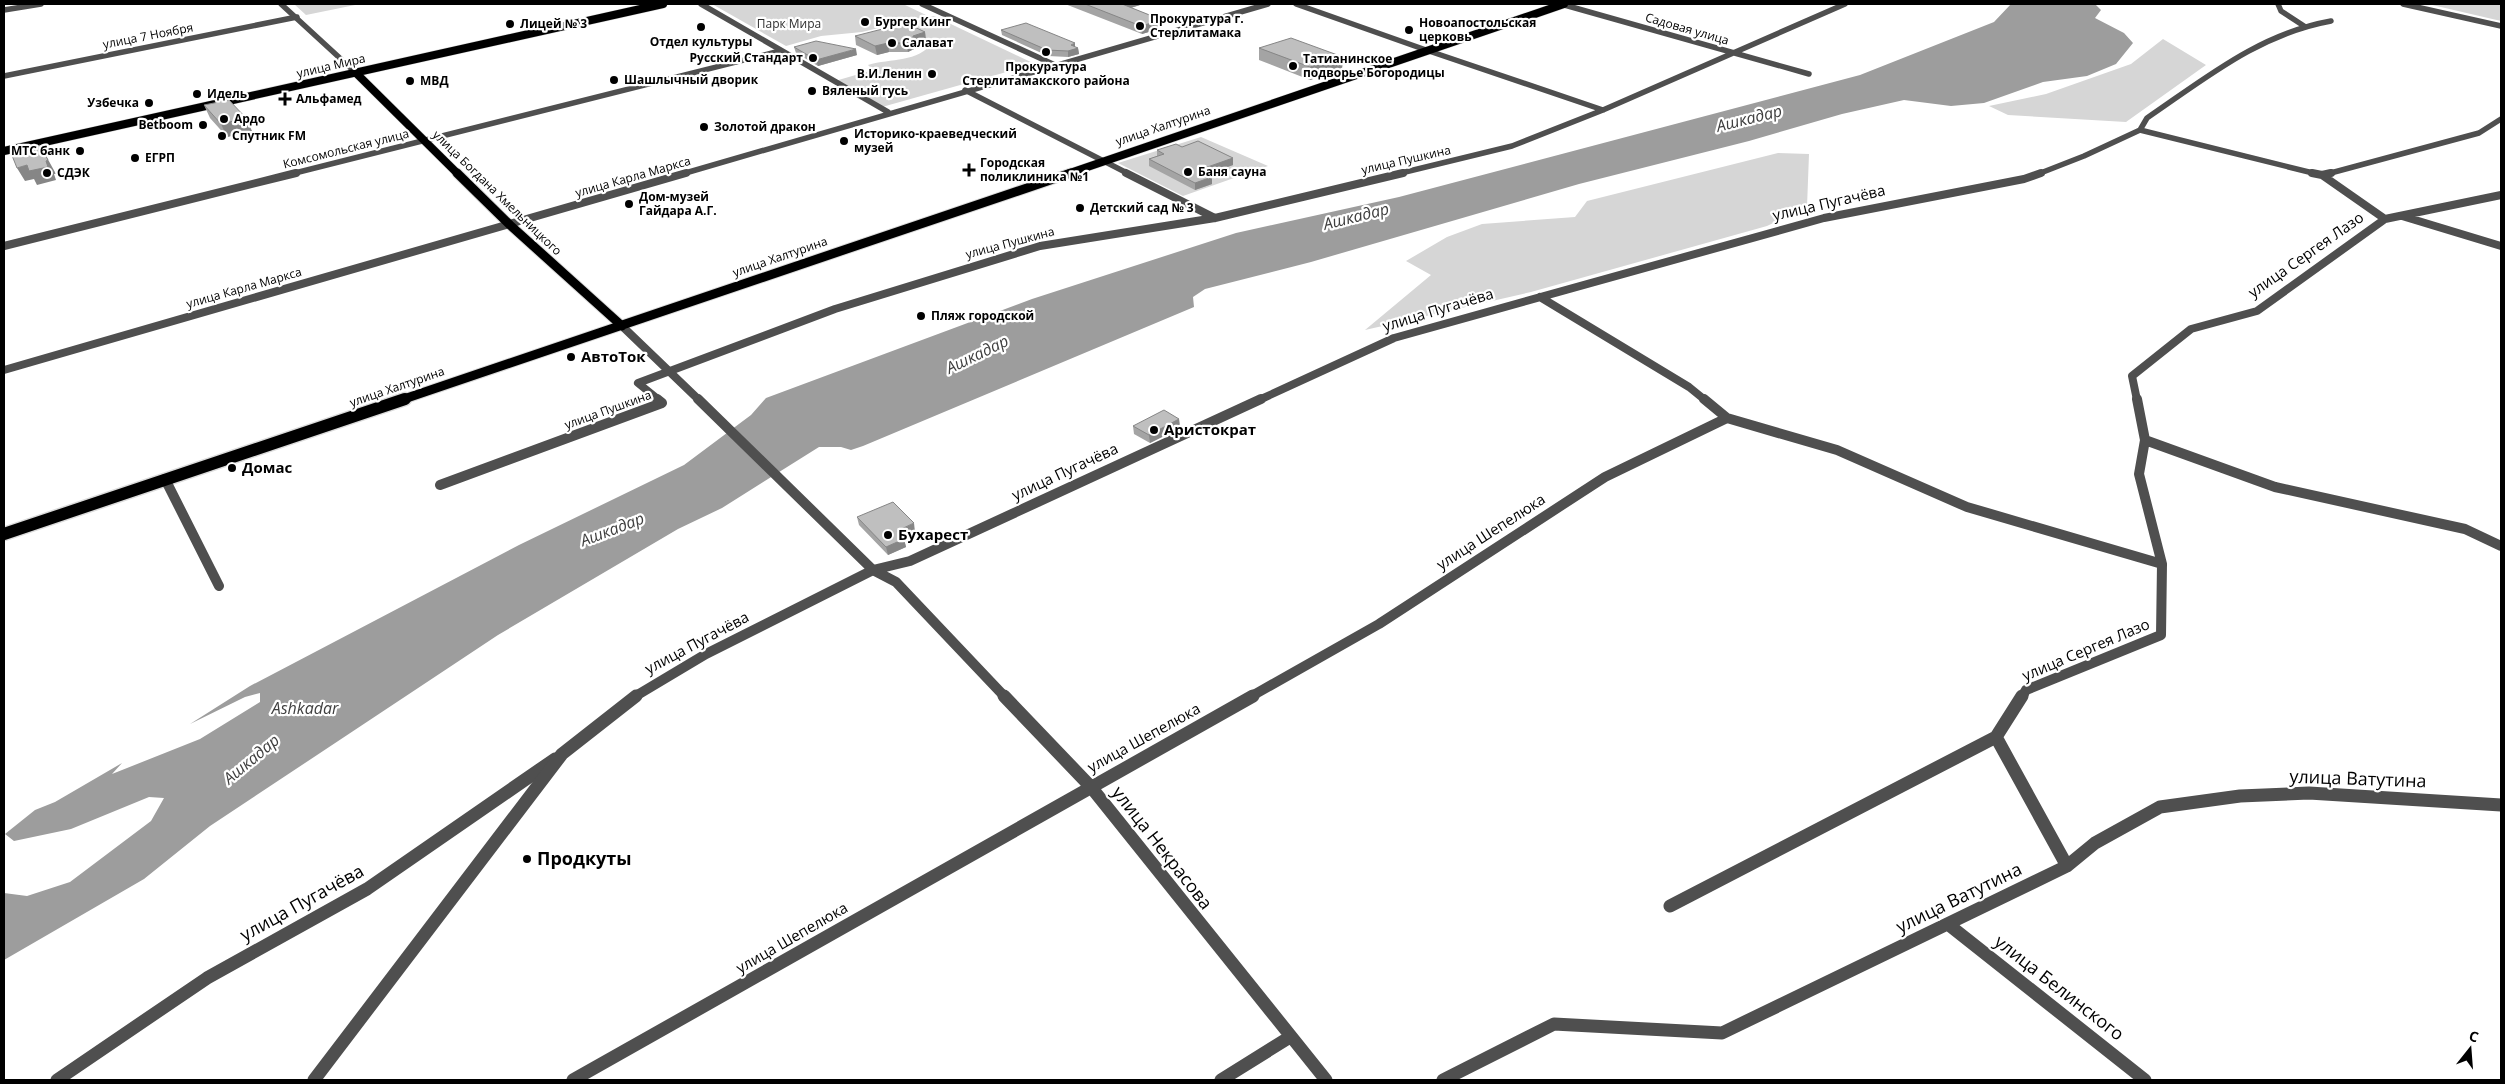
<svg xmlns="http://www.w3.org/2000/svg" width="2505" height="1084" viewBox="0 0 2505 1084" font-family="'Open Sans',sans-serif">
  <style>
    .green { fill: #d6d6d6 }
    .water { fill: #9d9d9d }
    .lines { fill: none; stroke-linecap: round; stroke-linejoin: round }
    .primary-far2-casing { stroke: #dbdbdb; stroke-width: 9 }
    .primary-far1-casing { stroke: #dbdbdb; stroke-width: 11 }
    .primary-casing { stroke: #dbdbdb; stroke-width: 15 }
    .minor-far3 { stroke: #4f4f4f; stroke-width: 5.5 }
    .minor-far2 { stroke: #4f4f4f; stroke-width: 8 }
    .minor-far1 { stroke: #4f4f4f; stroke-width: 10 }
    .minor { stroke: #4f4f4f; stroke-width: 13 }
    .tertiary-far3 { stroke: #4f4f4f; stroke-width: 5.5 }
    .tertiary-far2 { stroke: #4f4f4f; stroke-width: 8 }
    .tertiary-far1 { stroke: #4f4f4f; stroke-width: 10 }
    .tertiary { stroke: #4f4f4f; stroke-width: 13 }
    .primary-far2 { stroke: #000; stroke-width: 8 }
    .primary-far1 { stroke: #000; stroke-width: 9 }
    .primary { stroke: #000; stroke-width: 12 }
    .wall { fill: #a4a4a4 }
    .shaded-wall { fill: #868686 }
    .building { fill: #bfbfbf; stroke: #868686 }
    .poi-dot { fill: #000; stroke: #fff; stroke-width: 2 }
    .labels { text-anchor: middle; stroke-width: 4.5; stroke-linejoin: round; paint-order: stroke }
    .far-poi-label { font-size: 12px; font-weight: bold; fill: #000; stroke: #fff; text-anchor: start }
    .far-park-label { font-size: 12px; fill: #2d2d2d; stroke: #fff }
    .far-street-label { font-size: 12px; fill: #000; stroke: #fff }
    .street-label { font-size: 15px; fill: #000; stroke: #fff }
    .poi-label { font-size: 15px; font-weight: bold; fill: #000; stroke: #fff; text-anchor: start }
    .water-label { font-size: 16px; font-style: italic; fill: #3e3e3e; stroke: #fff }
    .near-street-label { font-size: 18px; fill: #000; stroke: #fff }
    .near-poi-label { font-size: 18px; font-weight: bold; fill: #000; stroke: #fff; text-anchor: start }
  </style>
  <rect width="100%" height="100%" fill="#fff"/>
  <path class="green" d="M 294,4 L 360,4 L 306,15 Z
    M 712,4 L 903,4 L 928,16 L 862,32 L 821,36 L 786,46 Z
    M 2428,4 L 2501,4 L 2501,21 Z
    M 934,16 L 1035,64 L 882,107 L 835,81 L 873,70 L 868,65 C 891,58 918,63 933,42 L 909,29 L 912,22 Z
    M 2163,39 L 2206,65 L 2126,122 L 2008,115 L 1989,106 L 2046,94 L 2131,64 Z
    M 1201,137 L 1268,166 L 1183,196 L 1118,163 Z
    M 1778,153 L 1809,154 L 1807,207 L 1767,226 L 1531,292 L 1365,330 L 1431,275 L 1406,261 L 1447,237 L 1482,224 L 1575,217 L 1587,201 Z"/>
  <path class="water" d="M 2011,4 L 2095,4 L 2101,10 L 2095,18 L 2124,33 L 2133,43 L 2116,64 L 2087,76 L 2043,82 L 1984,103 L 1951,106 L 1904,100 L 1842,114 L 1749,141 L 1579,184 L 1311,262 L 1205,289 L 1193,297 L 1194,307 L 863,446 L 851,450 L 841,447 L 819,447 L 722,508 L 678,529 L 498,635 L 210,826 L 144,879 L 4,960 L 4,893 L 27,896 L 70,882 L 151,821 L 164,798 L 149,797 L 71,829 L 14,841 L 5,834 L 35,810 L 55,802 L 122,763 L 112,774 L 200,739 L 260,702 L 260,693 L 245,697 L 190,724 L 250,686 L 519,545 L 684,465 L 751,415 L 766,398 L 1032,299 L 1236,233 L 1399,197 L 1860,75 L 1994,22 Z"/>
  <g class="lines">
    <defs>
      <path id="primary-far2" d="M 355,72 L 458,174
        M 4,151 L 663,4
        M 1067,174 L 1564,4"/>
      <path id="primary-far1" d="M 457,173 L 510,225 L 622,326
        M 401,400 L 1071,173"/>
      <path id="primary" d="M 4,534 L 405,399"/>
    </defs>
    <use href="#primary-far2" class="primary-far2-casing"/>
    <use href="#primary-far1" class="primary-far1-casing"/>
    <use href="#primary" class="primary-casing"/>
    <path class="minor-far3" d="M 1561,4 L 1809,74
      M 2278,4 L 2281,11 L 2304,26
      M 2403,4 L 2501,26
      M 1426,50 L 1603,110
      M 4,76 L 297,17
      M 965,90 L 1129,174
      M 2140,130 L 2317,174
      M 291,174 L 780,51
      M 1397,174 L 1512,146 L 1603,110 L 1845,4
      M 2038,174 L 2084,156 L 2140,130 L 2147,118 C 2206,78 2259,34 2331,21
      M 2327,174 L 2479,133 L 2501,119"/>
    <path class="minor-far2" d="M 1126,173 L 1215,218
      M 2312,173 L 2322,175 L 2385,219
      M 2322,175 L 2331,173
      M 2402,216 L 2501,246
      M 4,246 L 296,173
      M 1540,297 L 1689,387 L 1705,400
      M 659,400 L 638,383 L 835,309 L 1040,246 L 1215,218 L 1403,173
      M 1259,400 L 1394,338 L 1824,218 L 2024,179 L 2041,173
      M 2137,400 L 2132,376 L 2191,329 L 2257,311 L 2385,219 L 2501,195"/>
    <path class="minor-far1" d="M 1704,399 L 1727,418 L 1837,450 L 1967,507 L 2162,564
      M 2145,440 L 2275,487 L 2465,529 L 2501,546
      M 165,479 L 219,586
      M 440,485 L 662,403 L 657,399
      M 873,570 L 910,561 L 1261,399
      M 873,570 L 896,582 L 1005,697
      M 1250,697 L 1379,624 L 1605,477 L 1727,418
      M 2022,697 L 2026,690 L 2161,635 L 2162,564 L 2139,474 L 2145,440 L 2137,399"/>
    <path class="minor" d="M 1004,696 L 1091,787 L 1326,1080
      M 2022,696 L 1996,737 L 2067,866
      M 1670,906 L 1996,737
      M 1949,925 L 2145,1080
      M 57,1080 L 207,978 L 367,889 L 555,759
      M 573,1080 L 1253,696
      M 1221,1080 L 1290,1037
      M 1443,1080 L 1554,1024 L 1722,1033 L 2067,866 L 2095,843 L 2160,807 L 2240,796 L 2309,793 L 2501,805"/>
    <path class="tertiary-far3" d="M 281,4 L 355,72
      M 701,4 L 888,112
      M 922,4 L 1055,65
      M 1296,4 L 1426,50
      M 4,10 L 41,4
      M 682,174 L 1268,4"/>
    <path class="tertiary-far2" d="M 622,326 L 699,400
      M 4,370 L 686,173"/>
    <path class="tertiary-far1" d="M 634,697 L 706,654 L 873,570 L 698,399"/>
    <path class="tertiary" d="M 314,1080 L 562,754 L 636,696"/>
    <use href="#primary-far2" class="primary-far2"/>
    <use href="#primary-far1" class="primary-far1"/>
    <use href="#primary" class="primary"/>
  </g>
  <path class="wall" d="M 1065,4 L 1140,4 L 1140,5 L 1131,8 L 1162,20 L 1162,28 L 1142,34 Z
    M 1001,30 L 1078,48 L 1079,54 L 1068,57 L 1048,56 L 1002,35 Z
    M 925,32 L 926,41 L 914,45 L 914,49 L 908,52 L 889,52 L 877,55 L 856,45 L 855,36 Z
    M 794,47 L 857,55 L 818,66 L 796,53 Z
    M 1259,48 L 1343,57 L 1342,69 L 1310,80 L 1259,60 Z
    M 204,105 L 252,131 L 227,137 L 210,118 Z
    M 1182,147 L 1233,158 L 1233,165 L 1207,174 L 1212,177 L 1212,184 L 1195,190 L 1149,166 L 1149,159 L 1157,156 L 1157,150 Z
    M 1179,419 L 1180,428 L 1150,443 L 1134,434 L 1133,426 Z
    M 857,517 L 915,532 L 903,537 L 904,539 L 906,547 L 888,555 L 859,525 Z"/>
  <path class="shaded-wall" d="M 1120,4 L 1140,4 L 1140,5 L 1120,11 Z
    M 1162,20 L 1162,28 L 1142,34 L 1141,26 Z
    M 925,32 L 926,41 L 914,45 L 914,49 L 908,52 L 906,43 L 913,36 Z
    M 888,43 L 889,52 L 877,55 L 875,46 Z
    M 1075,43 L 1075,49 L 1078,48 L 1079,54 L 1068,57 L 1068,51 L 1071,45 Z
    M 856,49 L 857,55 L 818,66 L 816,60 Z
    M 1343,57 L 1342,69 L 1310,80 L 1310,67 Z
    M 246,118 L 252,131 L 227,137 L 221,124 Z
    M 40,145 L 56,174 L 54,174 L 56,180 L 37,185 L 34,179 L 25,181 L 17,168 L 27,165 Z
    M 1233,158 L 1233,165 L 1199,177 L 1199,170 Z
    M 1212,177 L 1212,184 L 1195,190 L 1195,183 Z
    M 1179,419 L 1180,428 L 1150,443 L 1149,435 Z
    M 914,523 L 915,532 L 898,539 L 897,531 Z
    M 904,539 L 906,547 L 888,555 L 886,547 Z"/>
  <path class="building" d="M 1085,4 L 1122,4 L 1162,20 L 1141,26 Z
    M 906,23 L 925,32 L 913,36 L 913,40 L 906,43 L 888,43 L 875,46 L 855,36 Z
    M 1026,23 L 1075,43 L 1071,45 L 1078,48 L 1068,51 L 1047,50 L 1001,30 Z
    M 1291,38 L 1343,57 L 1310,67 L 1259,48 Z
    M 816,41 L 856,49 L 816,60 L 794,47 Z
    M 229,100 L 246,118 L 221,124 L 204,105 Z
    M 1198,141 L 1233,158 L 1199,170 L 1212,177 L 1195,183 L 1149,159 L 1164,154 L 1157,150 L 1176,144 L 1182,147 Z
    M 40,145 L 48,160 L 46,161 L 48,167 L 29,171 L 27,165 L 17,168 L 11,153 L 22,149 L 35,148 Z
    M 1164,410 L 1179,419 L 1149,435 L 1133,426 Z
    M 893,502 L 914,523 L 897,531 L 904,539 L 886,547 L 857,517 Z"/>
  <g class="poi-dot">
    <circle cx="865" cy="22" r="5"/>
    <circle cx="510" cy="24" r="5"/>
    <circle cx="1140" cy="26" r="5"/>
    <circle cx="701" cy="27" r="5"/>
    <circle cx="1409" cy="30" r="5"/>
    <circle cx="892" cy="43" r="5"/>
    <circle cx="1046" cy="52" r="5"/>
    <circle cx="813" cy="58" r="5"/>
    <circle cx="1293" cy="66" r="5"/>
    <circle cx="932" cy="74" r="5"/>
    <circle cx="614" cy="80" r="5"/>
    <circle cx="410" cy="81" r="5"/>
    <circle cx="812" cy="91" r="5"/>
    <circle cx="197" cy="94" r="5"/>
    <path d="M282.5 91.5h5v5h5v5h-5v5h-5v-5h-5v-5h5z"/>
    <circle cx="149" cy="103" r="5"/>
    <circle cx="224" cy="119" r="5"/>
    <circle cx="203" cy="125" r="5"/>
    <circle cx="704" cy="127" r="5"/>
    <circle cx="222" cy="136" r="5"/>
    <circle cx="844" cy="141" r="5"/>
    <circle cx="80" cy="151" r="5"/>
    <circle cx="135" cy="158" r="5"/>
    <path d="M966.5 162.5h5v5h5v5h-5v5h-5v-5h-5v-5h5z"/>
    <circle cx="1188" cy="172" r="5"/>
    <circle cx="47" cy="173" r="5"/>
    <circle cx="629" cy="204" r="5"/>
    <circle cx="1080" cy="208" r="5"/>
    <circle cx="921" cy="316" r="5"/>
    <circle cx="571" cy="357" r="5"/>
    <circle cx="1154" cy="430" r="5"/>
    <circle cx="232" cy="468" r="5"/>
    <circle cx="888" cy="535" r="5"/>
    <circle cx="527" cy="859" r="5"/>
  </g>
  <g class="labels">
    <g class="far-poi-label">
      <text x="1150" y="23">Прокуратура г.<tspan x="1150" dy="14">Стерлитамака</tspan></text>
      <text x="875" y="26">Бургер Кинг</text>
      <text x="1419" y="27">Новоапостольская<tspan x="1419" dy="14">церковь</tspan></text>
      <text x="520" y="28">Лицей № 3</text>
      <text x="701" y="46" text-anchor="middle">Отдел культуры</text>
      <text x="902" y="47">Салават</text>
      <text x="803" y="62" text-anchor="end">Русский Стандарт</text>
      <text x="1303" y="63">Татианинское<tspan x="1303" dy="14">подворье Богородицы</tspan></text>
      <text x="1046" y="71" text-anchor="middle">Прокуратура<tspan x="1046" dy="14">Стерлитамакского района</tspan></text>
      <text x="922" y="78" text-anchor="end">В.И.Ленин</text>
      <text x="624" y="84">Шашлычный дворик</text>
      <text x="420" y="85">МВД</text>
      <text x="822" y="95">Вяленый гусь</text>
      <text x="207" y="98">Идель</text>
      <text x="296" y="103">Альфамед</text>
      <text x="139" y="107" text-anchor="end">Узбечка</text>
      <text x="234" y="123">Ардо</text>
      <text x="193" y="129" text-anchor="end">Betboom</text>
      <text x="714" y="131">Золотой дракон</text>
      <text x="854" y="138">Историко-краеведческий<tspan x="854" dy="14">музей</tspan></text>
      <text x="232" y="140">Спутник FM</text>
      <text x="70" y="155" text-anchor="end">МТС банк</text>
      <text x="145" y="162">ЕГРП</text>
      <text x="980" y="167">Городская<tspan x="980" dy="14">поликлиника №1</tspan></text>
      <text x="1198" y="176">Баня сауна</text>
      <text x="57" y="177">СДЭК</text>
      <text x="639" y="201">Дом-музей<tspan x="639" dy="14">Гайдара А.Г.</tspan></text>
      <text x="1090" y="212">Детский сад № 3</text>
      <text x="931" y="320">Пляж городской</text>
    </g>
    <g class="far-park-label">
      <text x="789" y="28">Парк Мира</text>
    </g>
    <g class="far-street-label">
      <text transform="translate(1687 29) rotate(16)" y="4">Садовая улица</text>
      <text transform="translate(148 36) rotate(-11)" y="4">улица 7 Ноября</text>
      <text transform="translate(331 66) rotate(-13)" y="4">улица Мира</text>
      <text transform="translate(1163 126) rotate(-19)" y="4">улица Халтурина</text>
      <text transform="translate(346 149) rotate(-14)" y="4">Комсомольская улица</text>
      <text transform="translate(1406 160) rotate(-13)" y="4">улица Пушкина</text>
      <text transform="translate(633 177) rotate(-16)" y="4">улица Карла Маркса</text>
      <text transform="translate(497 193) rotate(44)" y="4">улица Богдана Хмельницкого</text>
      <text transform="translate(1010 243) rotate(-15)" y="4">улица Пушкина</text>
      <text transform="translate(780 257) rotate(-19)" y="4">улица Халтурина</text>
      <text transform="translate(244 288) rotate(-16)" y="4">улица Карла Маркса</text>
      <text transform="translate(397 387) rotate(-19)" y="4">улица Халтурина</text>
      <text transform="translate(608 410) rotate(-20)" y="4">улица Пушкина</text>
    </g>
    <g class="street-label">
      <text transform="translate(1829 203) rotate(-13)" y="5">улица Пугачёва</text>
      <text transform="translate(2306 255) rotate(-35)" y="5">улица Сергея Лазо</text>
      <text transform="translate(1438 310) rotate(-17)" y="5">улица Пугачёва</text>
      <text transform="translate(1065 472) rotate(-25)" y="5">улица Пугачёва</text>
      <text transform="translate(1491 532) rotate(-33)" y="5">улица Шепелюка</text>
      <text transform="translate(697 643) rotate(-28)" y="5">улица Пугачёва</text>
      <text transform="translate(2086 650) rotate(-23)" y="5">улица Сергея Лазо</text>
      <text transform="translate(1144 738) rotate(-29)" y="5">улица Шепелюка</text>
      <text transform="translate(792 938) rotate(-30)" y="5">улица Шепелюка</text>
    </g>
    <g class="poi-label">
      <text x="581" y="362">АвтоТок</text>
      <text x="1164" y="435">Аристократ</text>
      <text x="242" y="473">Домас</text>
      <text x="898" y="540">Бухарест</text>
    </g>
    <g class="water-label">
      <text transform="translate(1749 118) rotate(-14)" y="6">Ашкадар</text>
      <text transform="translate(1356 216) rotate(-14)" y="6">Ашкадар</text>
      <text transform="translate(977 354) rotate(-26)" y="6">Ашкадар</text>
      <text transform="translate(612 529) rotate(-21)" y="6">Ашкадар</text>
      <text x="305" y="714">Ashkadar</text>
      <text transform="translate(251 759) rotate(-40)" y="6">Ашкадар</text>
    </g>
    <g class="near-street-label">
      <text transform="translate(2358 779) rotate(2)" y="6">улица Ватутина</text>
      <text transform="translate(1162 848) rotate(52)" y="6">улица Некрасова</text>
      <text transform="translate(1959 898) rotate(-26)" y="6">улица Ватутина</text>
      <text transform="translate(302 903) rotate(-29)" y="6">улица Пугачёва</text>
      <text transform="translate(2059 988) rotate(38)" y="6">улица Белинского</text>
    </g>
    <g class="near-poi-label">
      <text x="537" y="865">Продкуты</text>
    </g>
  </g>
  <rect width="2505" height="1084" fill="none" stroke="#000000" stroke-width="10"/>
  <g transform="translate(2470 1049) rotate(17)" stroke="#ffffff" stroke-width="4" paint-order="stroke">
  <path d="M0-4L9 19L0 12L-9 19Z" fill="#000000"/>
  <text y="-8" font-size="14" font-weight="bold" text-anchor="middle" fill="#000000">С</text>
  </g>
</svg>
